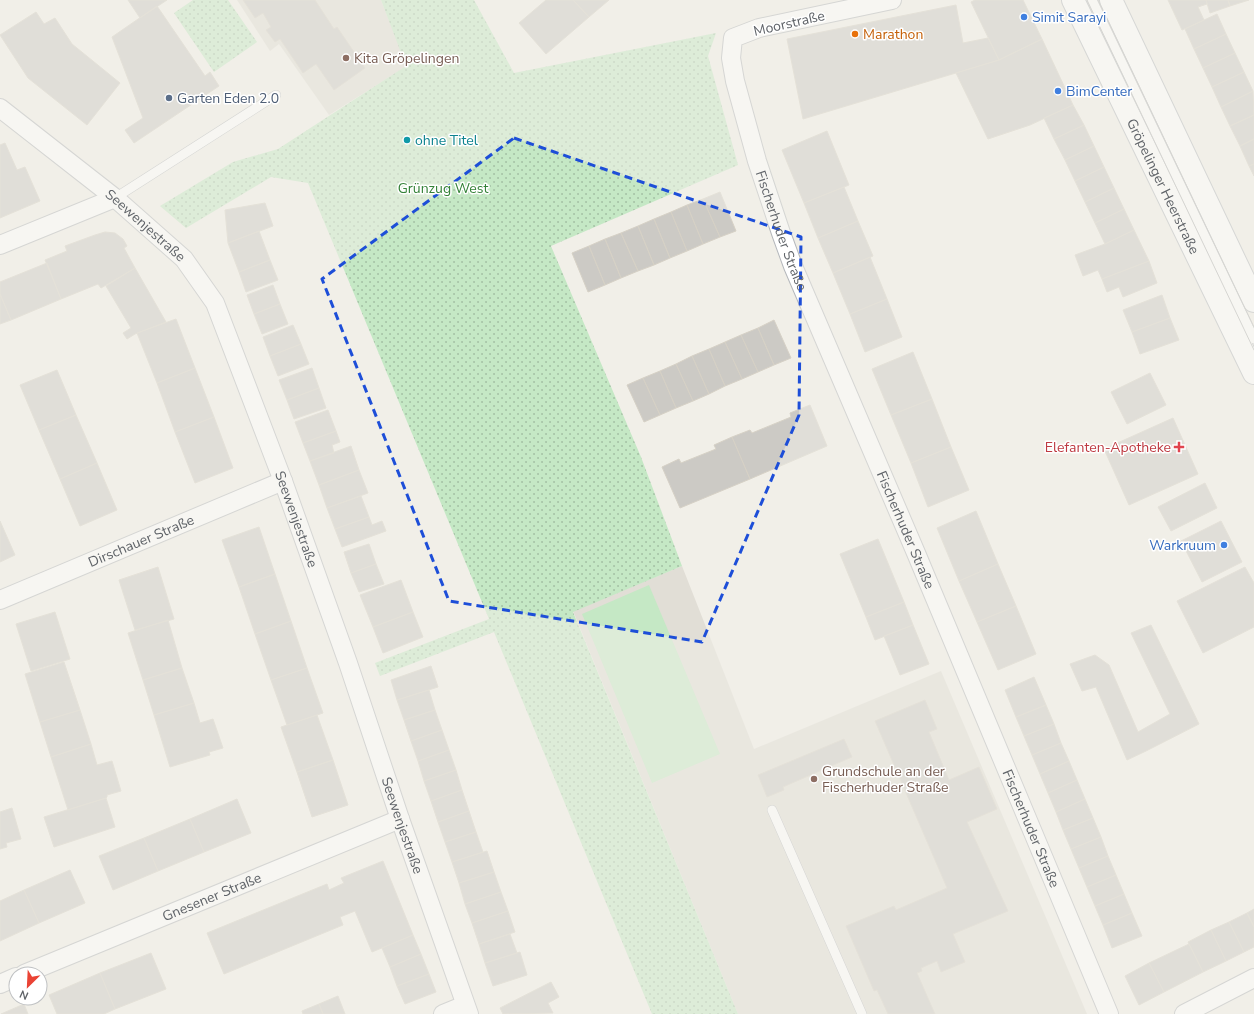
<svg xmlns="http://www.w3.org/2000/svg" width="1254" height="1014" viewBox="0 0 1254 1014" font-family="'Nunito Sans',sans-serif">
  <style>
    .education { fill: #e1ded6 }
    .park { fill: url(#park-dots) }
    .pitch { fill: #c5e8c5 }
    .building { fill: #cccac5; stroke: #d6d1c6 }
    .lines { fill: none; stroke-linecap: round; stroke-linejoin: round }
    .lane-casing { stroke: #b5b8bc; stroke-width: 10 }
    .street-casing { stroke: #b5b8bc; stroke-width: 20 }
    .secondary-casing { stroke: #b6babf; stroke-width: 24 }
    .lane { stroke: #fff; stroke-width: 9 }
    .street { stroke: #fff; stroke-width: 18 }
    .secondary { stroke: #fff; stroke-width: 22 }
    .tram { stroke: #b6b7b8; stroke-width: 1 }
    .marked { fill: none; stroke: #1d4ed8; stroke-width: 3; stroke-dasharray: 8 5; stroke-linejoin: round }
    .shop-dot { fill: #3f7fe0; stroke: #fff; stroke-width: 1.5 }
    .food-dot { fill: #e8710a; stroke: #fff; stroke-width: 1.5 }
    .education-dot { fill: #8d6e63; stroke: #fff; stroke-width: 1.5 }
    .service-dot { fill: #5c6f8a; stroke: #fff; stroke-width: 1.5 }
    .culture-dot { fill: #0f9aa8; stroke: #fff; stroke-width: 1.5 }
    .health-dot { fill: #e0444e; stroke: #fff; stroke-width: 1.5 }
    .labels { text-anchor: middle; stroke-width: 3; stroke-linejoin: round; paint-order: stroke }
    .shop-label { font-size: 14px; fill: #366cbe; stroke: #fff; text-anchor: start }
    .street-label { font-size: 14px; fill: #5f6368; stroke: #fff }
    .food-label { font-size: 14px; fill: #c56008; stroke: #fff; text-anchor: start }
    .education-label { font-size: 14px; fill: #785e54; stroke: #fff; text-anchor: start }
    .service-label { font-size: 14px; fill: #4e5e75; stroke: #fff; text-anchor: start }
    .culture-label { font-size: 14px; fill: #0d838f; stroke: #fff; text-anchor: start }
    .park-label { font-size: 14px; fill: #348238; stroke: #fff }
    .health-label { font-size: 14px; fill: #be3a42; stroke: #fff; text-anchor: end }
  </style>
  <defs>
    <pattern id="park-dots" width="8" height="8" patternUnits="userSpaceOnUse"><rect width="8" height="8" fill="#c5e8c5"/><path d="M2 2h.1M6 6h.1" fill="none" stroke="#a3c0a4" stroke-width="1.8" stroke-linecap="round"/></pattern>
  </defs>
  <rect width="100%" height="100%" fill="#f1efe8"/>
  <path class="education" d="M 237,0 L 381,0 L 407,66 L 329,115 L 279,44 L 270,51 Z
    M 682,566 L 754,749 L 941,671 L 1087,1014 L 738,1014 L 573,611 Z"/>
  <path class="park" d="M 193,0 L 228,0 L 257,42 L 214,72 L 174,13 Z
    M 381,0 L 474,0 L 514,73 L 716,33 L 708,56 L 738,165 L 551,246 L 641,457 L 682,566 L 573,612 L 738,1014 L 652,1014 L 494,632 L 380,676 L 375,663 L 489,619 L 308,183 L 271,177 L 186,228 L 160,206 L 233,162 L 278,149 L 406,66 Z"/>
  <path class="pitch" d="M 649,585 L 720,754 L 652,783 L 582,614 Z"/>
  <path class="building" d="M 128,0 L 167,0 L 140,18 Z
    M 243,0 L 315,0 L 334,29 L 337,27 L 365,68 L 334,90 L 316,64 L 303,73 L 280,39 L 275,42 L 266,30 L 271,27 L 263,13 L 255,18 Z
    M 546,0 L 573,0 L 589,17 L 546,54 L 519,23 Z
    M 573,0 L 609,0 L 589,17 Z
    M 975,0 L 1023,0 L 1042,39 L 999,60 L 971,2 Z
    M 1168,0 L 1206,0 L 1207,4 L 1198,7 L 1204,20 L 1182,30 Z
    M 1206,0 L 1228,0 L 1230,6 L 1210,13 Z
    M 1228,0 L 1249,0 L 1230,6 Z
    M 956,5 L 963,43 L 988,38 L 999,60 L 803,119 L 787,39 Z
    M 157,6 L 205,76 L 210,72 L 219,86 L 134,143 L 125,130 L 143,118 L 112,37 Z
    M 36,12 L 44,24 L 55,18 L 72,44 L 120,83 L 87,125 L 28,78 L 0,35 Z
    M 1217,14 L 1226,34 L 1194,49 L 1185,29 Z
    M 1226,34 L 1235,53 L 1203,68 L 1194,49 Z
    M 1042,39 L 1073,105 L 1030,125 L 988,139 L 956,73 L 999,60 Z
    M 1235,53 L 1244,72 L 1212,87 L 1203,68 Z
    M 1244,72 L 1253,91 L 1221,107 L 1212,87 Z
    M 1253,91 L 1254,115 L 1230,126 L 1221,107 Z
    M 1073,105 L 1084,125 L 1054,139 L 1044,118 Z
    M 1254,115 L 1254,139 L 1240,146 L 1230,126 Z
    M 1084,125 L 1094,146 L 1065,160 L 1054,139 Z
    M 827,131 L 849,185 L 804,203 L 782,150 Z
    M 1254,139 L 1254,164 L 1249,166 L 1240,146 Z
    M 5,143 L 17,170 L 25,167 L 40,201 L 0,218 L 0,145 Z
    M 1094,146 L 1104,167 L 1075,181 L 1065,160 Z
    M 1254,164 L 1254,176 L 1249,166 Z
    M 1104,167 L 1114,188 L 1085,202 L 1075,181 Z
    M 844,187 L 858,221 L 818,238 L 804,203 Z
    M 1114,188 L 1124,209 L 1095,223 L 1085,202 Z
    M 720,192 L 736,231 L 720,237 L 703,199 Z
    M 703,199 L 720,237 L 703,244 L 687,205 Z
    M 265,203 L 273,226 L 228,243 L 225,210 Z
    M 687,205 L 703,244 L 687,251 L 671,212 Z
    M 1124,209 L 1134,230 L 1105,244 L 1095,223 Z
    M 671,212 L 687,251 L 670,258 L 654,219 Z
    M 654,219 L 670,258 L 654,265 L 638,226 Z
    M 858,221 L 873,256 L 833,273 L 818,238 Z
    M 638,226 L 654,265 L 638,271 L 621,233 Z
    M 1134,230 L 1149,261 L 1102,279 L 1098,270 L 1083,276 L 1075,255 L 1105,244 Z
    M 259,231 L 270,260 L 239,272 L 228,243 Z
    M 105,232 L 115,233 L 123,239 L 127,246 L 124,248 L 135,268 L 101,288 L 98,284 L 61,299 L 45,260 L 67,251 L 65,246 L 95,235 Z
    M 621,233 L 638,271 L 621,278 L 605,239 Z
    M 605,239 L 621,278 L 605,285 L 589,246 Z
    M 589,246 L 605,285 L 588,292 L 572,253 Z
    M 870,257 L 887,299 L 850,314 L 833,273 Z
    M 270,260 L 278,280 L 246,292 L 239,272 Z
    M 1149,261 L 1157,283 L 1123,297 L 1119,287 L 1107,292 L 1102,279 Z
    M 47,263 L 61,299 L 11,320 L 0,294 L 0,282 Z
    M 135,268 L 166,322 L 135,334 L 127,339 L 123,333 L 131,328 L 106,286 Z
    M 273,285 L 280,304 L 254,314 L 247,295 Z
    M 0,294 L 11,320 L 0,324 Z
    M 1162,295 L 1170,318 L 1132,332 L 1123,310 Z
    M 887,299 L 902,337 L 865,352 L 850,314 Z
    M 280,304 L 288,324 L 262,334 L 254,314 Z
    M 1170,318 L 1179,340 L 1140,354 L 1132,332 Z
    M 176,319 L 195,368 L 157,383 L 137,333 Z
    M 774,320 L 791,358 L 774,365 L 758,328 Z
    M 293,325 L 301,344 L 270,356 L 263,337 Z
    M 758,328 L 774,365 L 758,372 L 741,335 Z
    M 741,335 L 758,372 L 742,379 L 725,342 Z
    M 725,342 L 742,379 L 725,386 L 709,349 Z
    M 301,344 L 309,364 L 278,376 L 270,356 Z
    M 709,349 L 725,386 L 709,394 L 692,356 Z
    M 913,352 L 932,399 L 891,415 L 872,369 Z
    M 692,356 L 709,394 L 693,401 L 676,364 Z
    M 676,364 L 693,401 L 676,408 L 660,371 Z
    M 195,368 L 214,417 L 175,432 L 157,383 Z
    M 312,368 L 319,388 L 287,400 L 279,380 Z
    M 57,370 L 76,415 L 39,430 L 20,385 Z
    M 660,371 L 676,408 L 660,415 L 643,378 Z
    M 1150,373 L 1166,405 L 1127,424 L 1111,392 Z
    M 643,378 L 660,415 L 644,422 L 627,385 Z
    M 319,388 L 326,408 L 294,419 L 287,400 Z
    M 932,399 L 951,447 L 911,463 L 891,415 Z
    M 810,405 L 827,446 L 750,479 L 732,437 L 750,430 L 752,433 L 791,417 L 790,413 Z
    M 328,410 L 336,431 L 303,443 L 295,422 Z
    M 76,415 L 97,463 L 60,479 L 39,430 Z
    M 214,417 L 233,468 L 195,483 L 175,432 Z
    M 1173,418 L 1198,474 L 1129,505 L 1104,449 Z
    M 336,431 L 340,442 L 332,445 L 334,453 L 310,461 L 303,443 Z
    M 732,437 L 750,479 L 680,508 L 662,467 L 679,459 L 681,463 L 716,449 L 714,445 Z
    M 351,446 L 359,470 L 319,485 L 310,461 Z
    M 951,447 L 969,490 L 928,507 L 911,463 Z
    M 97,463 L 117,510 L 80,526 L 60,479 Z
    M 359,470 L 368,493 L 327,508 L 319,485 Z
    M 1205,483 L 1217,508 L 1171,531 L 1158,507 Z
    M 361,496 L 369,517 L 335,529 L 327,508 Z
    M 976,511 L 998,564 L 959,581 L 937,528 Z
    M 369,517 L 372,525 L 382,521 L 386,531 L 342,547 L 335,529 Z
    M 0,521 L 15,555 L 0,562 Z
    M 1221,521 L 1242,562 L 1202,582 L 1181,541 Z
    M 259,527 L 275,574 L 239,587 L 222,540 Z
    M 878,539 L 904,602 L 866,617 L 840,554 Z
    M 369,544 L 376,564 L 351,573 L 344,552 Z
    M 376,564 L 384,584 L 359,592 L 351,573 Z
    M 998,564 L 1016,606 L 977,622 L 959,581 Z
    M 158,567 L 174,619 L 135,630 L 119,580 Z
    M 1245,567 L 1254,583 L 1254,627 L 1203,653 L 1177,601 Z
    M 275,574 L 291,621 L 255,634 L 239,587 Z
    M 401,580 L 413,612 L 373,627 L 360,595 Z
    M 904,602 L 913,625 L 875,640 L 866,617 Z
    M 1016,606 L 1036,654 L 998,670 L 977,622 Z
    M 55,612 L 70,659 L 31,671 L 16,624 Z
    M 413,612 L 423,637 L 383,653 L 373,627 Z
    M 168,620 L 182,668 L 143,680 L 128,633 Z
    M 291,621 L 307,668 L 271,680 L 255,634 Z
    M 913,625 L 929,664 L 900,675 L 884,636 Z
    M 1151,625 L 1199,724 L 1146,751 L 1127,760 L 1096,687 L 1082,691 L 1070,664 L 1095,655 L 1109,665 L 1138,732 L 1170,714 L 1131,633 Z
    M 64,662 L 80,710 L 40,722 L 25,674 Z
    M 431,666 L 438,687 L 397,700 L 391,680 Z
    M 182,668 L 194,703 L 154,715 L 143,680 Z
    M 307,668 L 323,713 L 287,725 L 271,680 Z
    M 1034,677 L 1046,705 L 1016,717 L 1005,690 Z
    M 429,690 L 435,710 L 404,720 L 397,700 Z
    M 925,700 L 937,729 L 929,732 L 949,780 L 979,767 L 997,809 L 967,822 L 1008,911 L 953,934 L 965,962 L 941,972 L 937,961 L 921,968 L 922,971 L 917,973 L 935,1014 L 888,1014 L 877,990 L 874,991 L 846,926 L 894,906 L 896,910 L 947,888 L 875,721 Z
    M 194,703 L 200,723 L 213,719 L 223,748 L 209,752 L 210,755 L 170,767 L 154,715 Z
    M 1046,705 L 1054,724 L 1024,736 L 1016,717 Z
    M 80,710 L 91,744 L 51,757 L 40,722 Z
    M 435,710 L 442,730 L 411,741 L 404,720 Z
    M 317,715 L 333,760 L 297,772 L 281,727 Z
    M 1054,724 L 1061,743 L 1032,755 L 1024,736 Z
    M 442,730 L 449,750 L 418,761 L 411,741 Z
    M 844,739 L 852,757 L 783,787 L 784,790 L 767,797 L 758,775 Z
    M 1061,743 L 1069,761 L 1040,774 L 1032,755 Z
    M 91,744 L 97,765 L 112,761 L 121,791 L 107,795 L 107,797 L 106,798 L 68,810 L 51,757 Z
    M 449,750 L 456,770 L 424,781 L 418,761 Z
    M 333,760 L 348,805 L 312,817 L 297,772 Z
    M 1069,761 L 1077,780 L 1048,793 L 1040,774 Z
    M 456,770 L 462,790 L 431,801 L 424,781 Z
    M 1077,780 L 1085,799 L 1056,812 L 1048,793 Z
    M 462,790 L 469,811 L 438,822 L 431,801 Z
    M 106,798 L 115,827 L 54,847 L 44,817 Z
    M 237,799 L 251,833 L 204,852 L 190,819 Z
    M 1085,799 L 1093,818 L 1063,830 L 1056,812 Z
    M 12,808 L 21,839 L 6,843 L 7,847 L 0,849 L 0,812 Z
    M 469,811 L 476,832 L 445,842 L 438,822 Z
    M 1093,818 L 1101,837 L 1071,849 L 1063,830 Z
    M 190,819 L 204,852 L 158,871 L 144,838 Z
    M 476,832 L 483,852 L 452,862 L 445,842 Z
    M 1101,837 L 1108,856 L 1079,868 L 1071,849 Z
    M 144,838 L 158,871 L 113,890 L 99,856 Z
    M 487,851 L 494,872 L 459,883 L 452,862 Z
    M 1108,856 L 1116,875 L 1087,887 L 1079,868 Z
    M 383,861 L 413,935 L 372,952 L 355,911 L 340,917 L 343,925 L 224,974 L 207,933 L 327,884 L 329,890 L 344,883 L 341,878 Z
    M 70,870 L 85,903 L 39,923 L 24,890 Z
    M 494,872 L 501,892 L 465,904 L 459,883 Z
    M 1116,875 L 1124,894 L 1095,906 L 1087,887 Z
    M 24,890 L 39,923 L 0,941 L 0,901 Z
    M 501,892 L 508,911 L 472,923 L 465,904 Z
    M 1124,894 L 1132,913 L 1103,925 L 1095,906 Z
    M 1254,909 L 1254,927 L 1247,913 Z
    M 508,911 L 515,932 L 479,944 L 472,923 Z
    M 1132,913 L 1142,936 L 1112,948 L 1103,925 Z
    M 1247,913 L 1254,927 L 1254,947 L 1244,952 L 1229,922 Z
    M 1229,922 L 1244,952 L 1226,961 L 1211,930 Z
    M 1211,930 L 1226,961 L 1203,972 L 1188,942 Z
    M 510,934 L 517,953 L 485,963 L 479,944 Z
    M 413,935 L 421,954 L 390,967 L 382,948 Z
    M 1189,944 L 1203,972 L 1164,992 L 1149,963 Z
    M 520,952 L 527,975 L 493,986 L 485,963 Z
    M 151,953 L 166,989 L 115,1009 L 100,973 Z
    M 421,954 L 429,974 L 397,986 L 390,967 Z
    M 1149,963 L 1164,992 L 1139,1005 L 1125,976 Z
    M 100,973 L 115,1009 L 104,1014 L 57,1014 L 49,995 Z
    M 429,974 L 436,992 L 405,1004 L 397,986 Z
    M 551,982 L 559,997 L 548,1003 L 553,1013 L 503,1014 L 500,1008 Z
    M 338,996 L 345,1014 L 323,1014 L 319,1004 Z
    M 24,1004 L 28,1014 L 1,1014 Z
    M 319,1004 L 323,1014 L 303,1014 L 302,1011 Z"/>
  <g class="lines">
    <defs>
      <path id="lane" d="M 1092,0 L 1254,339
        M 115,198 L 276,95
        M 772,810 L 862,1014"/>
      <g id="street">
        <path id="s1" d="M 892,0 L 759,28 L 733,38 L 731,58 L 735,81 L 757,161 L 781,233 L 793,266 L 916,553 L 1109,1014"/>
        <path id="s2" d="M 0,108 L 115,198 L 184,259 L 215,303 L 283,481 L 348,663 L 400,819 L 469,1014"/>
        <path d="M 0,245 L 115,198"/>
        <path id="s3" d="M 0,600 L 283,481"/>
        <path id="s4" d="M 24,974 L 400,819"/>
        <path d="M 0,984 L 16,977"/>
        <path d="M 443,1014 L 465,1005"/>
        <path d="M 1184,1014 L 1254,978"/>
      </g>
      <g id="secondary">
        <path id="s5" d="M 1073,0 L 1254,373"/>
        <path d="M 1111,0 L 1254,301"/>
      </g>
    </defs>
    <use href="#lane" class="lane-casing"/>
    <use href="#street" class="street-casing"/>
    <use href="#secondary" class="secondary-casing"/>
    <use href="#lane" class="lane"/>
    <use href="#street" class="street"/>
    <use href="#secondary" class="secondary"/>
    <path class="tram" d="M 1087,0 L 1254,350
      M 1098,0 L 1254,327"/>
  </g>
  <path d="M0 0H1254V1014H0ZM 514,138 L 801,237 L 799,415 L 702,642 L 449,601 L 322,279 Z" fill="#f1efe8" fill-opacity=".55" fill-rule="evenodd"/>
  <path class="marked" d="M 514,138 L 801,237 L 799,415 L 702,642 L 449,601 L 322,279 Z"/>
  <g class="shop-dot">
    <circle cx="1024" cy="17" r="4"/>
    <circle cx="1058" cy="91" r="4"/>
    <circle cx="1224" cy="545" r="4"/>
  </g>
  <circle class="food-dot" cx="855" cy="34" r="4"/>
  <g class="education-dot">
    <circle cx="346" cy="58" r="4"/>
    <circle cx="814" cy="779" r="4"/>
  </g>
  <circle class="service-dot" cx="169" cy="98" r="4"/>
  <circle class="culture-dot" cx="407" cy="140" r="4"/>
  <path class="health-dot" d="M1177 441h4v4h4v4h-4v4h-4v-4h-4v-4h4z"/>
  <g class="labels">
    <g class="shop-label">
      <text x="1032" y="22">Simit Sarayi</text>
      <text x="1066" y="96">BimCenter</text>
      <text x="1216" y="550" text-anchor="end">Warkruum</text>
    </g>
    <g class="street-label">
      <text transform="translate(789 23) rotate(-13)" y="5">Moorstraße</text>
      <text dy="5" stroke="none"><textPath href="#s5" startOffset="207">Gröpelinger Heerstraße</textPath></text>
      <text dy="5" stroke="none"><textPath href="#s2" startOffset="187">Seewenjestraße</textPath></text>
      <text dy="5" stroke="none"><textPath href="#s1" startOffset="364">Fischerhuder Straße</textPath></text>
      <text dy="5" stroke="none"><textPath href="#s2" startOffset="523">Seewenjestraße</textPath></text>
      <text dy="5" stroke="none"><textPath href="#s1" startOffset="688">Fischerhuder Straße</textPath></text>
      <text dy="5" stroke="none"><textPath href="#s3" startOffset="153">Dirschauer Straße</textPath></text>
      <text dy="5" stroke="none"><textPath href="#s2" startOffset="847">Seewenjestraße</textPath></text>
      <text dy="5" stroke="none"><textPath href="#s1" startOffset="1012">Fischerhuder Straße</textPath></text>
      <text dy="5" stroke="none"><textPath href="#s4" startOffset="203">Gnesener Straße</textPath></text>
    </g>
    <g class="food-label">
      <text x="863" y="39">Marathon</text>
    </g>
    <g class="education-label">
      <text x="354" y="63">Kita Gröpelingen</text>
      <text x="822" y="776">Grundschule an der<tspan x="822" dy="16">Fischerhuder Straße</tspan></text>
    </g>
    <g class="service-label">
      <text x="177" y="103">Garten Eden 2.0</text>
    </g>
    <g class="culture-label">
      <text x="415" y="145">ohne Titel</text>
    </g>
    <g class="park-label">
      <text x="443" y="193">Grünzug West</text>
    </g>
    <g class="health-label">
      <text x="1171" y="452">Elefanten-Apotheke</text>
    </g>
  </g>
  <g transform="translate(28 986) rotate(204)"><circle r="19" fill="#ffffff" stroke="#bfc1c3"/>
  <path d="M0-3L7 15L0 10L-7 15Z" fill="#ea4335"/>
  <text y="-6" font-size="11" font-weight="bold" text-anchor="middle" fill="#5f6368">N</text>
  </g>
</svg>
